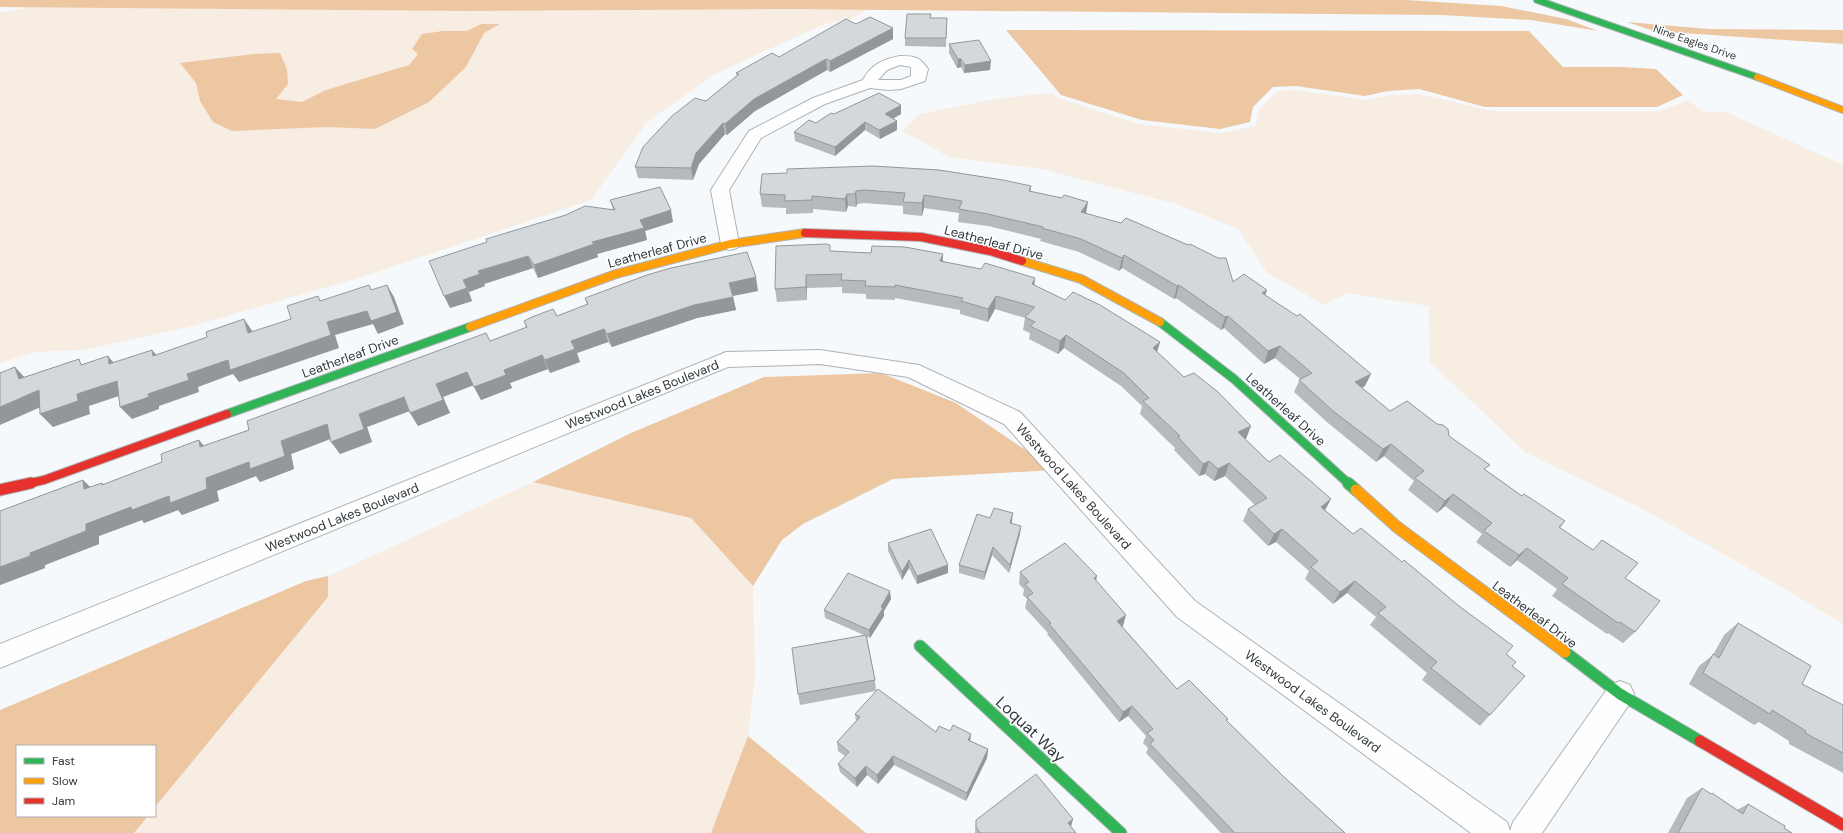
<svg xmlns="http://www.w3.org/2000/svg" width="1843" height="833" viewBox="0 0 1843 833" font-family="'DM Sans',sans-serif">
  <style>
    .green { fill: #f8ede3 }
    .water { fill: #edc7a2 }
    .lines { fill: none; stroke-linecap: round; stroke-linejoin: round }
    .street-casing { stroke: #aeb3b6; stroke-width: 2 }
    .fast-far2-casing { stroke: #aeb3b6; stroke-width: 8 }
    .fast-far1-casing { stroke: #aeb3b6; stroke-width: 10 }
    .fast-casing { stroke: #aeb3b6; stroke-width: 13 }
    .slow-far2-casing { stroke: #aeb3b6; stroke-width: 8 }
    .slow-far1-casing { stroke: #aeb3b6; stroke-width: 10 }
    .slow-casing { stroke: #aeb3b6; stroke-width: 13 }
    .jam-far1-casing { stroke: #aeb3b6; stroke-width: 10 }
    .jam-casing { stroke: #aeb3b6; stroke-width: 13 }
    .street { fill: #fefeff; fill-rule: evenodd }
    .fast-far2 { stroke: #30b455; stroke-width: 6 }
    .fast-far1 { stroke: #30b455; stroke-width: 8 }
    .fast { stroke: #30b455; stroke-width: 11 }
    .slow-far2 { stroke: #ff9f0a; stroke-width: 6 }
    .slow-far1 { stroke: #ff9f0a; stroke-width: 8 }
    .slow { stroke: #ff9f0a; stroke-width: 11 }
    .jam-far1 { stroke: #e5322d; stroke-width: 8 }
    .jam { stroke: #e5322d; stroke-width: 11 }
    .wall { fill: #b5babd }
    .shaded-wall { fill: #94979a }
    .building { fill: #d3d8dc; stroke: #94979a }
    .labels { text-anchor: middle; stroke-width: 3; stroke-linejoin: round; paint-order: stroke }
    .far-street-label { font-size: 11px; fill: #31393d; stroke: #fff }
    .street-label { font-size: 13px; fill: #31393d; stroke: #fff }
    .near-street-label { font-size: 16px; fill: #31393d; stroke: #fff }
  </style>
  <rect width="100%" height="100%" fill="#f5f9fc"/>
  <path class="green" d="M 30,7 L 465,11 L 869,9 L 850,19 L 825,24 L 717,73 L 647,122 L 591,200 L 359,278 L 189,327 L 83,350 L 35,352 L 0,363 L 0,13 Z
    M 1297,90 L 1367,100 L 1391,95 L 1420,94 L 1492,111 L 1660,111 L 1688,100 L 1703,112 L 1726,112 L 1843,165 L 1843,624 L 1773,582 L 1635,505 L 1526,453 L 1430,362 L 1429,306 L 1347,293 L 1324,305 L 1267,273 L 1238,229 L 1176,204 L 1042,169 L 949,157 L 902,131 L 920,114 L 990,100 L 1048,93 L 1053,94 L 1058,98 L 1139,124 L 1221,133 L 1256,126 L 1259,109 L 1278,91 Z
    M 533,482 L 691,518 L 753,586 L 755,677 L 748,736 L 711,833 L 134,833 L 148,816 L 155,816 L 155,807 L 328,597 L 328,576 Z"/>
  <path class="water" d="M 0,0 L 1406,0 L 1501,6 L 1566,19 L 1598,31 L 1531,20 L 1441,15 L 785,9 L 465,11 L 0,7 Z
    M 1627,22 L 1709,29 L 1843,30 L 1843,44 L 1654,31 Z
    M 481,24 L 500,24 L 484,33 L 466,67 L 429,102 L 375,129 L 328,127 L 232,131 L 213,122 L 200,101 L 196,83 L 180,63 L 253,54 L 280,53 L 287,69 L 288,84 L 276,99 L 302,102 L 326,90 L 409,65 L 418,54 L 412,49 L 422,34 L 443,31 L 467,31 Z
    M 1006,30 L 1529,31 L 1563,67 L 1621,67 L 1656,69 L 1683,95 L 1657,107 L 1485,107 L 1419,89 L 1388,91 L 1365,96 L 1296,86 L 1273,87 L 1253,107 L 1250,122 L 1220,129 L 1142,120 L 1061,95 Z
    M 881,373 L 956,403 L 1055,470 L 893,479 L 803,524 L 782,540 L 753,586 L 691,518 L 533,482 L 631,433 L 764,377 Z
    M 328,576 L 328,597 L 155,807 L 155,746 L 17,746 L 17,816 L 148,816 L 134,833 L 0,833 L 0,710 L 306,581 Z
    M 748,736 L 866,833 L 711,833 Z"/>
  <g class="lines">
    <defs>
      <path id="street" d="M 900,56 C 915,56 920,57 928,69 L 925,81 L 901,89 L 888,90 L 870,88 L 825,104 L 761,138 L 729,190 L 739,244 L 737,248 L 730,250 L 723,248 L 721,244 L 711,190 L 749,131 L 813,98 L 863,80 C 871,64 884,59 900,56 ZM 900,65 L 911,67 L 911,76 L 901,80 L 878,80 L 887,70 Z
        M 820,350 L 919,365 L 1020,412 L 1195,601 L 1507,822 L 1510,831 L 1513,822 L 1610,685 L 1620,681 L 1630,685 L 1634,694 L 1630,703 L 1542,833 L 1471,833 L 1177,617 L 1004,424 L 908,377 L 820,364 L 728,367 L 0,668 L 0,644 L 719,355 L 726,352 Z"/>
      <path id="fast-far2" d="M 1537,0 L 1757,77"/>
      <path id="fast-far1" d="M 1160,322 L 1234,379 L 1349,484
        M 227,414 L 470,327"/>
      <path id="fast" d="M 1348,483 L 1356,490
        M 920,646 L 1121,833
        M 1565,652 L 1620,694 L 1700,741"/>
      <path id="slow-far2" d="M 1757,77 L 1843,110"/>
      <path id="slow-far1" d="M 1022,261 L 1081,279 L 1160,322
        M 470,327 L 616,274 L 730,244 L 805,233"/>
      <path id="slow" d="M 1356,490 L 1397,527 L 1565,652"/>
      <path id="jam-far1" d="M 805,233 L 921,237 L 990,251 L 1022,261
        M 26,484 L 44,480 L 227,414"/>
      <path id="jam" d="M 0,490 L 31,483
        M 1700,741 L 1843,825"/>
    </defs>
    <use href="#street" class="street-casing"/>
    <use href="#fast-far2" class="fast-far2-casing"/>
    <use href="#fast-far1" class="fast-far1-casing"/>
    <use href="#fast" class="fast-casing"/>
    <use href="#slow-far2" class="slow-far2-casing"/>
    <use href="#slow-far1" class="slow-far1-casing"/>
    <use href="#slow" class="slow-casing"/>
    <use href="#jam-far1" class="jam-far1-casing"/>
    <use href="#jam" class="jam-casing"/>
    <use href="#street" class="street"/>
    <use href="#fast-far2" class="fast-far2"/>
    <use href="#fast-far1" class="fast-far1"/>
    <use href="#fast" class="fast"/>
    <use href="#slow-far2" class="slow-far2"/>
    <use href="#slow-far1" class="slow-far1"/>
    <use href="#slow" class="slow"/>
    <use href="#jam-far1" class="jam-far1"/>
    <use href="#jam" class="jam"/>
  </g>
  <path class="wall" d="M 930,18 L 947,18 L 946,47 L 905,46 L 905,38 Z
    M 856,24 L 893,39 L 830,72 L 827,70 L 755,111 L 727,135 L 725,134 L 699,164 L 693,180 L 638,178 L 635,167 L 706,101 L 737,76 L 736,73 L 779,57 Z
    M 949,44 L 990,70 L 964,73 L 961,67 L 957,68 L 949,53 Z
    M 834,114 L 901,114 L 893,118 L 897,121 L 897,130 L 880,139 L 865,130 L 835,156 L 795,141 L 794,132 L 816,123 Z
    M 762,174 L 1031,186 L 1031,191 L 1086,213 L 1233,282 L 1265,295 L 1365,386 L 1362,388 L 1390,411 L 1449,436 L 1486,470 L 1522,496 L 1565,521 L 1560,528 L 1625,578 L 1635,632 L 1623,643 L 1608,633 L 1607,634 L 1552,596 L 1557,589 L 1517,560 L 1510,567 L 1476,542 L 1482,534 L 1445,506 L 1437,513 L 1408,490 L 1414,481 L 1384,456 L 1376,462 L 1328,423 L 1294,392 L 1300,379 L 1275,358 L 1264,364 L 1224,328 L 1221,330 L 1176,298 L 1174,299 L 1122,268 L 1119,271 L 1079,252 L 1040,241 L 1041,239 L 988,226 L 958,222 L 959,213 L 924,208 L 922,216 L 903,214 L 903,206 L 864,203 L 857,204 L 856,207 L 848,206 L 846,212 L 813,209 L 813,213 L 786,214 L 786,208 L 762,207 L 760,194 Z
    M 610,200 L 673,222 L 645,231 L 647,240 L 597,254 L 598,257 L 538,278 L 533,268 L 484,284 L 485,286 L 469,292 L 472,301 L 450,308 L 487,242 L 613,210 Z
    M 830,245 L 830,251 L 871,253 L 943,254 L 943,261 L 1034,286 L 1065,300 L 1160,342 L 1157,352 L 1246,439 L 1245,439 L 1269,462 L 1331,499 L 1325,510 L 1353,534 L 1506,654 L 1512,666 L 1490,715 L 1480,726 L 1422,680 L 1427,673 L 1370,625 L 1376,617 L 1347,593 L 1333,604 L 1305,579 L 1309,571 L 1276,542 L 1268,546 L 1243,521 L 1248,509 L 1255,505 L 1225,476 L 1214,481 L 1205,474 L 1199,476 L 1174,450 L 1175,448 L 1140,414 L 1142,406 L 1121,386 L 1064,348 L 1058,354 L 1029,339 L 1030,333 L 1023,330 L 1025,318 L 995,309 L 988,322 L 960,314 L 960,310 L 895,298 L 895,300 L 866,299 L 866,294 L 842,293 L 842,287 L 807,288 L 807,300 L 777,302 L 775,289 Z
    M 758,291 L 733,296 L 736,310 L 697,318 L 612,347 L 608,342 L 577,353 L 580,362 L 550,373 L 548,369 L 510,383 L 512,388 L 481,400 L 473,385 L 443,397 L 450,413 L 418,426 L 410,411 L 367,427 L 372,442 L 340,454 L 331,439 L 291,454 L 294,469 L 260,482 L 256,476 L 217,491 L 219,501 L 182,515 L 178,510 L 144,523 L 142,520 L 99,536 L 99,544 L 45,565 L 45,568 L 0,585 L 0,511 L 83,480 L 90,487 L 102,483 L 104,485 L 204,446 L 526,328 L 524,321 L 557,316 L 587,305 L 585,298 Z
    M 990,518 L 1012,521 L 1012,523 L 1020,534 L 1009,573 L 992,555 L 984,580 L 959,573 L 959,565 Z
    M 888,543 L 948,565 L 948,573 L 917,584 L 909,568 L 902,580 L 888,551 Z
    M 1020,572 L 1096,581 L 1123,626 L 1122,626 L 1177,689 L 1228,719 L 1227,721 L 1283,776 L 1345,833 L 1221,833 L 1146,753 L 1148,748 L 1143,743 L 1146,736 L 1128,716 L 1119,722 L 1047,634 L 1048,633 L 1025,608 L 1027,599 L 1023,595 L 1024,589 L 1019,584 Z
    M 891,599 L 884,611 L 884,616 L 870,638 L 867,637 L 875,680 L 876,691 L 800,705 L 798,694 L 864,635 L 825,618 L 824,610 Z
    M 1738,623 L 1802,684 L 1843,705 L 1843,773 L 1789,744 L 1789,741 L 1759,722 L 1754,725 L 1689,684 L 1699,666 L 1713,655 L 1724,635 Z
    M 855,714 L 936,732 L 970,741 L 988,749 L 987,758 L 966,801 L 894,765 L 878,784 L 867,775 L 857,787 L 840,772 L 838,764 L 845,756 L 838,751 L 837,742 L 856,721 Z
    M 1702,788 L 1710,794 L 1712,793 L 1737,810 L 1748,804 L 1792,833 L 1668,833 L 1687,798 Z
    M 1073,819 L 1071,827 L 1076,833 L 975,833 L 976,820 Z"/>
  <path class="shaded-wall" d="M 893,28 L 893,39 L 830,72 L 830,61 Z
    M 826,59 L 827,70 L 755,111 L 727,135 L 725,124 L 754,99 Z
    M 958,59 L 961,59 L 961,67 L 957,68 Z
    M 991,61 L 990,70 L 964,73 L 965,65 Z
    M 901,105 L 901,114 L 886,123 L 885,114 Z
    M 897,121 L 897,130 L 880,139 L 879,130 Z
    M 865,122 L 865,130 L 835,156 L 835,147 Z
    M 723,123 L 725,134 L 699,164 L 693,180 L 691,168 L 696,153 Z
    M 856,191 L 857,204 L 856,207 L 855,194 Z
    M 847,194 L 848,206 L 846,212 L 845,199 Z
    M 924,195 L 924,208 L 922,216 L 922,203 Z
    M 812,196 L 813,209 L 813,213 L 812,200 Z
    M 1088,202 L 1086,214 L 1081,212 Z
    M 671,210 L 673,222 L 645,231 L 647,240 L 597,254 L 598,257 L 538,278 L 534,265 L 592,242 L 640,220 Z
    M 943,254 L 942,267 L 940,261 Z
    M 1124,255 L 1122,268 L 1119,271 L 1122,258 Z
    M 528,256 L 533,268 L 484,284 L 485,286 L 469,292 L 463,280 L 478,271 Z
    M 806,275 L 807,288 L 807,300 L 806,287 Z
    M 756,277 L 758,291 L 732,296 L 729,283 Z
    M 1035,278 L 1034,291 L 1032,284 Z
    M 387,285 L 394,297 L 404,324 L 378,334 L 373,324 L 335,335 L 339,348 L 239,382 L 233,374 L 198,387 L 199,392 L 159,406 L 159,409 L 132,419 L 120,407 L 187,374 L 327,322 Z
    M 1179,285 L 1176,298 L 1174,299 L 1177,286 Z
    M 467,288 L 472,301 L 450,308 L 444,296 Z
    M 1267,290 L 1263,302 L 1262,293 Z
    M 996,296 L 995,309 L 988,322 L 988,309 Z
    M 733,297 L 736,310 L 697,318 L 612,347 L 607,334 L 694,305 Z
    M 1228,316 L 1224,328 L 1221,330 L 1225,317 Z
    M 244,319 L 253,332 L 248,333 Z
    M 604,329 L 608,342 L 577,353 L 580,362 L 550,373 L 545,360 L 571,341 Z
    M 1066,335 L 1064,348 L 1058,354 L 1060,341 Z
    M 1160,342 L 1156,355 L 1153,348 Z
    M 1280,346 L 1275,358 L 1264,364 L 1268,351 Z
    M 152,350 L 163,362 L 153,356 Z
    M 542,355 L 548,369 L 510,383 L 512,388 L 481,400 L 474,387 L 504,370 Z
    M 108,356 L 119,369 L 109,364 Z
    M 15,367 L 27,380 L 19,379 Z
    M 467,372 L 474,385 L 443,397 L 450,413 L 418,426 L 410,413 L 436,384 Z
    M 1371,374 L 1365,386 L 1349,394 L 1355,382 Z
    M 117,381 L 128,393 L 89,406 L 90,414 L 53,427 L 40,414 L 77,394 Z
    M 39,390 L 52,402 L 0,425 L 0,407 Z
    M 404,397 L 412,410 L 367,427 L 372,442 L 340,454 L 331,442 L 359,414 Z
    M 327,424 L 335,437 L 291,454 L 294,469 L 260,482 L 256,476 L 217,491 L 219,501 L 182,515 L 178,510 L 144,523 L 142,520 L 99,536 L 99,544 L 45,565 L 45,568 L 0,585 L 0,567 L 30,553 L 86,524 L 281,441 Z
    M 1251,426 L 1246,439 L 1233,445 L 1238,432 Z
    M 199,440 L 210,453 L 200,447 Z
    M 1391,444 L 1384,456 L 1376,462 L 1383,449 Z
    M 1209,461 L 1205,474 L 1199,476 L 1203,464 Z
    M 1229,463 L 1225,476 L 1214,481 L 1218,469 Z
    M 83,480 L 96,493 L 84,489 Z
    M 1453,494 L 1445,506 L 1437,513 L 1445,501 Z
    M 1331,499 L 1324,512 L 1321,507 Z
    M 1013,513 L 1012,521 L 1009,531 L 1010,523 Z
    M 1021,526 L 1020,534 L 1009,573 L 1010,565 Z
    M 1282,529 L 1276,542 L 1268,546 L 1274,534 Z
    M 993,547 L 992,555 L 984,580 L 985,572 Z
    M 1527,548 L 1517,560 L 1510,567 L 1519,555 Z
    M 909,560 L 909,568 L 902,580 L 902,572 Z
    M 948,565 L 948,573 L 917,584 L 917,576 Z
    M 1097,576 L 1095,587 L 1094,578 Z
    M 1355,581 L 1347,593 L 1333,604 L 1340,592 Z
    M 890,591 L 891,599 L 884,611 L 884,616 L 870,638 L 869,630 L 881,607 Z
    M 1126,615 L 1123,626 L 1114,631 L 1117,621 Z
    M 1132,706 L 1128,716 L 1119,722 L 1123,712 Z
    M 971,734 L 970,743 L 968,740 Z
    M 988,749 L 987,758 L 966,801 L 967,793 Z
    M 893,756 L 894,765 L 878,784 L 877,775 Z
    M 866,766 L 867,775 L 857,787 L 855,778 Z
    M 1073,819 L 1070,829 L 1068,823 Z"/>
  <path class="building" d="M 907,14 L 931,14 L 930,18 L 947,18 L 946,38 L 905,38 Z
    M 870,17 L 893,28 L 830,61 L 826,59 L 754,99 L 725,124 L 723,123 L 696,153 L 691,168 L 635,167 L 643,147 L 672,116 L 695,98 L 706,101 L 739,74 L 736,73 L 772,53 L 779,57 L 846,19 L 856,24 Z
    M 979,40 L 991,61 L 965,65 L 961,59 L 958,59 L 949,44 Z
    M 879,93 L 901,105 L 885,114 L 897,121 L 879,130 L 865,122 L 835,147 L 794,132 L 809,120 L 816,123 L 831,113 L 834,114 Z
    M 873,166 L 939,170 L 1003,180 L 1031,186 L 1029,191 L 1062,198 L 1064,195 L 1088,202 L 1081,212 L 1121,223 L 1126,218 L 1188,245 L 1190,244 L 1218,258 L 1226,258 L 1233,282 L 1244,274 L 1267,290 L 1262,293 L 1297,316 L 1300,314 L 1371,374 L 1355,382 L 1390,411 L 1407,401 L 1437,424 L 1443,425 L 1448,429 L 1449,436 L 1490,465 L 1484,469 L 1522,496 L 1524,494 L 1565,521 L 1559,527 L 1593,550 L 1602,540 L 1638,563 L 1625,578 L 1660,601 L 1635,632 L 1620,622 L 1618,623 L 1562,584 L 1568,578 L 1527,548 L 1519,555 L 1484,531 L 1492,523 L 1453,494 L 1445,501 L 1415,478 L 1424,471 L 1391,444 L 1383,449 L 1333,411 L 1299,380 L 1312,373 L 1280,346 L 1268,351 L 1228,316 L 1225,317 L 1179,285 L 1177,286 L 1124,255 L 1122,258 L 1081,239 L 1042,228 L 1043,227 L 988,214 L 959,209 L 962,201 L 924,195 L 922,203 L 903,202 L 905,193 L 864,190 L 856,191 L 855,194 L 847,194 L 845,199 L 812,196 L 812,200 L 785,201 L 785,195 L 760,194 L 762,174 L 787,173 L 787,169 Z
    M 660,187 L 671,210 L 640,220 L 644,228 L 592,242 L 594,244 L 534,265 L 528,256 L 478,271 L 480,274 L 463,280 L 467,288 L 444,296 L 429,261 L 487,242 L 486,239 L 566,215 L 585,206 L 615,210 L 610,200 Z
    M 826,244 L 830,245 L 830,251 L 871,253 L 872,246 L 905,247 L 943,254 L 940,261 L 981,269 L 985,263 L 1035,278 L 1032,284 L 1065,300 L 1073,292 L 1100,305 L 1160,342 L 1153,348 L 1184,377 L 1194,373 L 1218,392 L 1251,426 L 1238,432 L 1269,462 L 1280,455 L 1313,483 L 1331,499 L 1321,507 L 1353,534 L 1361,528 L 1402,562 L 1404,560 L 1459,606 L 1513,646 L 1506,654 L 1516,662 L 1512,666 L 1525,676 L 1490,715 L 1431,668 L 1437,662 L 1378,613 L 1386,607 L 1355,581 L 1340,592 L 1311,567 L 1318,561 L 1282,529 L 1274,534 L 1248,509 L 1267,498 L 1229,463 L 1218,469 L 1209,461 L 1203,464 L 1178,437 L 1180,436 L 1143,401 L 1149,398 L 1124,373 L 1066,335 L 1060,341 L 1030,326 L 1035,322 L 1025,317 L 1035,307 L 996,296 L 988,309 L 961,301 L 963,298 L 895,285 L 895,287 L 865,286 L 866,281 L 841,280 L 842,274 L 806,275 L 806,287 L 775,289 L 776,246 Z
    M 747,252 L 756,277 L 729,283 L 733,297 L 694,305 L 607,334 L 604,329 L 571,341 L 575,349 L 545,360 L 542,355 L 504,370 L 506,375 L 474,387 L 467,372 L 436,384 L 443,400 L 410,413 L 404,397 L 359,414 L 364,429 L 331,442 L 327,424 L 281,441 L 285,456 L 250,469 L 249,462 L 206,478 L 207,489 L 170,503 L 169,496 L 132,510 L 131,507 L 86,524 L 86,531 L 30,553 L 30,556 L 0,567 L 0,511 L 83,480 L 84,489 L 102,483 L 102,485 L 162,462 L 161,454 L 199,440 L 200,447 L 249,430 L 247,421 L 486,333 L 490,341 L 527,327 L 524,321 L 532,317 L 553,309 L 557,316 L 588,304 L 585,298 L 647,275 L 671,268 Z
    M 369,285 L 371,290 L 387,285 L 397,312 L 371,321 L 367,311 L 327,322 L 331,335 L 230,370 L 228,360 L 187,374 L 189,380 L 148,394 L 149,397 L 120,407 L 117,381 L 77,394 L 78,401 L 40,414 L 39,390 L 0,407 L 0,373 L 15,367 L 19,379 L 79,359 L 81,365 L 108,356 L 109,364 L 152,350 L 153,356 L 207,337 L 206,332 L 244,319 L 248,333 L 291,319 L 287,306 L 318,296 L 320,301 Z
    M 994,508 L 1013,513 L 1010,523 L 1021,526 L 1010,565 L 993,547 L 985,572 L 959,565 L 977,514 L 990,518 Z
    M 931,529 L 948,565 L 917,576 L 909,560 L 902,572 L 888,543 Z
    M 1065,543 L 1097,576 L 1094,578 L 1126,615 L 1117,621 L 1177,689 L 1189,680 L 1228,719 L 1226,720 L 1283,776 L 1345,833 L 1235,833 L 1150,744 L 1154,740 L 1147,733 L 1153,729 L 1132,706 L 1123,712 L 1049,624 L 1051,623 L 1027,597 L 1033,593 L 1025,584 L 1029,582 L 1020,572 Z
    M 848,573 L 890,591 L 881,607 L 883,608 L 869,630 L 824,610 Z
    M 1738,623 L 1811,666 L 1802,684 L 1843,705 L 1843,753 L 1805,733 L 1806,731 L 1772,710 L 1770,714 L 1703,673 L 1713,654 L 1719,658 Z
    M 866,635 L 875,680 L 798,694 L 792,648 Z
    M 878,689 L 936,732 L 939,726 L 950,731 L 953,725 L 971,734 L 968,740 L 988,749 L 967,793 L 893,756 L 877,775 L 866,766 L 855,778 L 838,764 L 849,752 L 837,742 L 860,717 L 855,714 Z
    M 1036,774 L 1073,819 L 1068,823 L 1076,833 L 980,833 L 976,827 L 976,820 Z
    M 1702,788 L 1711,794 L 1712,793 L 1743,814 L 1748,804 L 1785,826 L 1784,828 L 1792,833 L 1678,833 Z"/>
  <g class="labels">
    <g class="far-street-label">
      <text transform="translate(1695 42) rotate(19)" y="4">Nine Eagles Drive</text>
    </g>
    <g class="street-label">
      <text transform="translate(994 242) rotate(15)" y="5">Leatherleaf Drive</text>
      <text transform="translate(657 250) rotate(-15)" y="5">Leatherleaf Drive</text>
      <text transform="translate(350 356) rotate(-20)" y="5">Leatherleaf Drive</text>
      <text transform="translate(642 394) rotate(-22)" y="5">Westwood Lakes Boulevard</text>
      <text transform="translate(1286 409) rotate(42)" y="5">Leatherleaf Drive</text>
      <text transform="translate(1074 486) rotate(48)" y="5">Westwood Lakes Boulevard</text>
      <text transform="translate(342 517) rotate(-22)" y="5">Westwood Lakes Boulevard</text>
      <text transform="translate(1535 614) rotate(37)" y="5">Leatherleaf Drive</text>
      <text transform="translate(1313 701) rotate(36)" y="5">Westwood Lakes Boulevard</text>
    </g>
    <g class="near-street-label">
      <text transform="translate(1031 729) rotate(43)" y="6">Loquat Way</text>
    </g>
  </g>
  <rect x="16" y="745" width="140" height="72" fill="#ffffff" stroke="#adb0b1"/>
  <rect x="24" y="758" width="20" height="6" fill="#30b455" stroke="#adb0b1"/>
  <text x="52" y="765" font-size="12" fill="#31393d">Fast</text>
  <rect x="24" y="778" width="20" height="6" fill="#ff9f0a" stroke="#adb0b1"/>
  <text x="52" y="785" font-size="12" fill="#31393d">Slow</text>
  <rect x="24" y="798" width="20" height="6" fill="#e5322d" stroke="#adb0b1"/>
  <text x="52" y="805" font-size="12" fill="#31393d">Jam</text>
</svg>
